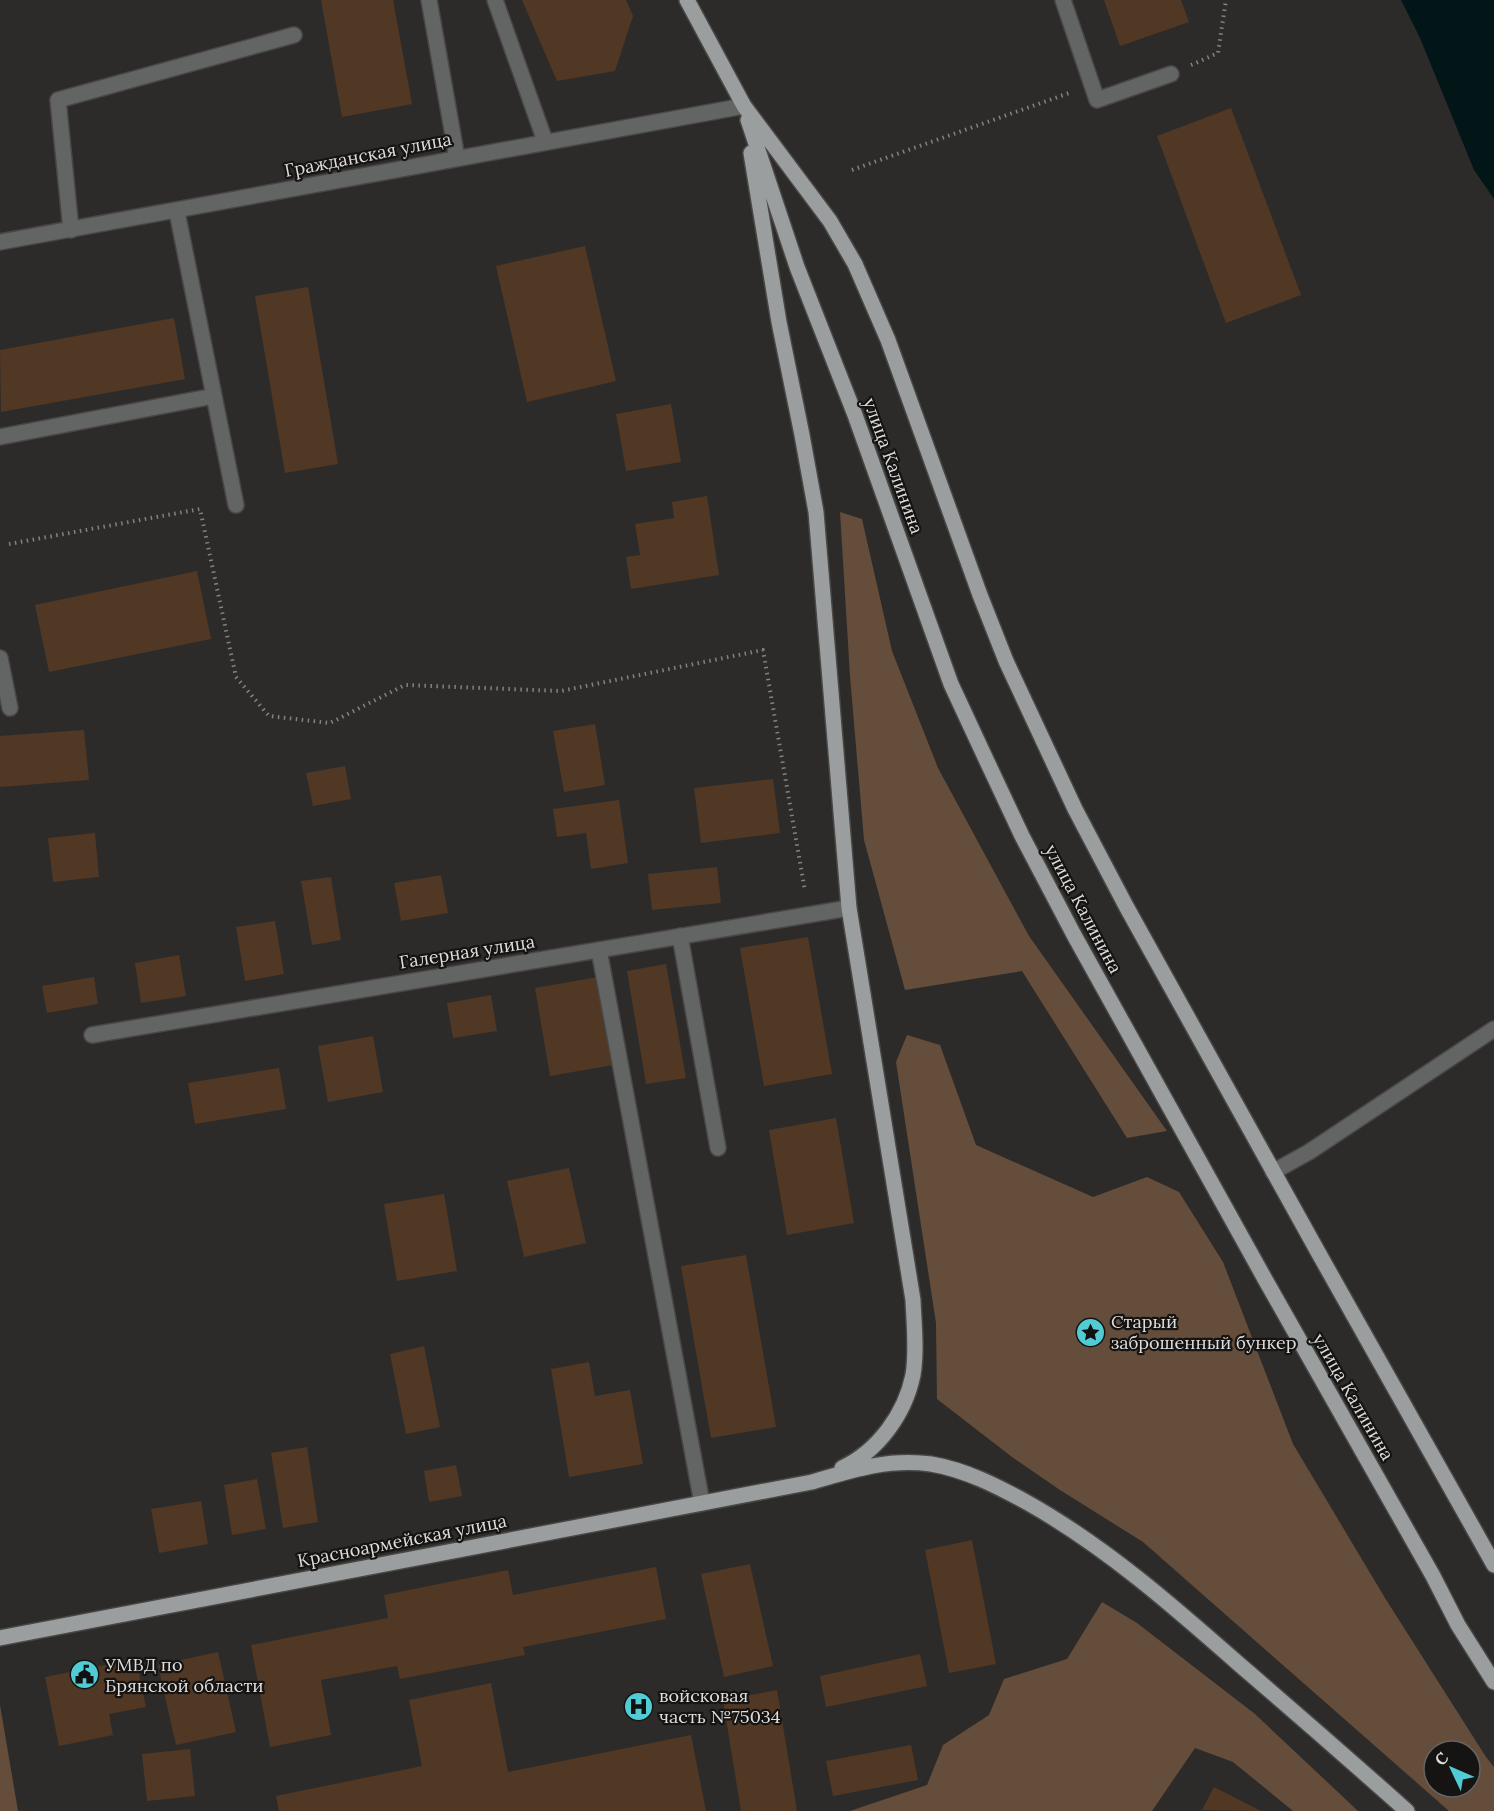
<svg xmlns="http://www.w3.org/2000/svg" width="1494" height="1811" viewBox="0 0 1494 1811" font-family="Lora,serif">
  <style>
    .green { fill: #644d3b; fill-rule: evenodd }
    .water { fill: #021618 }
    .building { fill: #503824 }
    .lines { fill: none; stroke-linecap: round; stroke-linejoin: round }
    .minor-casing { stroke: #494746; stroke-width: 18 }
    .major-casing { stroke: #494746; stroke-width: 18 }
    .path { stroke: #848281; stroke-width: 4; stroke-dasharray: 1.5 4.5; stroke-linecap: butt }
    .minor { stroke: #636565; stroke-width: 15 }
    .major { stroke: #9a9e9f; stroke-width: 15 }
    .labels { text-anchor: middle; stroke-width: 4.5; stroke-linejoin: round; paint-order: stroke }
    .street-label { font-size: 18px; fill: #dfdddc; stroke: #151413 }
    .poi-label { font-size: 18px; fill: #dfdddc; stroke: #151413; text-anchor: start }
  </style>
  <rect width="100%" height="100%" fill="#2d2b29"/>
  <path class="green" d="M 840,512 L 862,519 L 892,651 L 938,768 L 1029,936 L 1167,1131 L 1127,1138 L 1022,971 L 905,990 L 864,840 L 850,676 Z
    M 907,1035 L 940,1045 L 976,1145 L 1093,1197 L 1147,1177 L 1179,1192 L 1223,1262 L 1293,1444 L 1385,1598 L 1486,1757 L 1494,1767 L 1494,1811 L 1449,1811 L 1143,1542 L 1060,1490 L 1012,1457 L 937,1399 L 936,1323 L 896,1062 ZM 1434,1751 L 1470,1751 L 1470,1787 L 1434,1787 Z
    M 1102,1602 L 1137,1623 L 1255,1714 L 1358,1811 L 1293,1811 L 1233,1762 L 1195,1748 L 1152,1811 L 850,1811 L 927,1785 L 943,1745 L 989,1715 L 1004,1679 L 1067,1659 Z
    M 0,1705 L 18,1811 L 0,1811 Z"/>
  <path class="water" d="M 1401,0 L 1494,0 L 1494,199 L 1474,170 L 1420,38 Z"/>
  <path class="building" d="M 321,0 L 393,0 L 412,104 L 342,117 Z
    M 522,0 L 626,0 L 633,16 L 615,71 L 557,81 Z
    M 1104,0 L 1181,0 L 1189,22 L 1120,46 Z
    M 1231,108 L 1301,295 L 1226,323 L 1157,136 Z
    M 585,246 L 616,381 L 527,402 L 496,266 Z
    M 308,287 L 338,464 L 285,473 L 255,296 Z
    M 174,318 L 185,379 L 1,412 L 0,350 Z
    M 671,404 L 681,462 L 626,471 L 616,414 Z
    M 707,496 L 719,575 L 631,589 L 626,557 L 640,555 L 635,524 L 674,518 L 672,502 Z
    M 197,571 L 211,639 L 49,672 L 35,605 Z
    M 595,724 L 605,785 L 564,792 L 553,731 Z
    M 84,730 L 89,780 L 0,787 L 0,736 Z
    M 345,766 L 351,799 L 313,806 L 306,773 Z
    M 773,779 L 780,833 L 701,843 L 694,788 Z
    M 619,800 L 628,863 L 591,869 L 586,833 L 557,837 L 553,809 Z
    M 95,833 L 99,877 L 53,882 L 48,838 Z
    M 717,867 L 721,903 L 652,910 L 648,874 Z
    M 441,875 L 448,913 L 401,921 L 394,883 Z
    M 331,877 L 341,940 L 312,945 L 301,881 Z
    M 275,921 L 284,974 L 245,981 L 236,927 Z
    M 808,937 L 832,1074 L 764,1086 L 740,948 Z
    M 179,955 L 186,996 L 141,1003 L 135,963 Z
    M 666,964 L 686,1078 L 646,1084 L 627,971 Z
    M 94,977 L 98,1004 L 47,1013 L 42,986 Z
    M 598,977 L 613,1065 L 550,1076 L 535,988 Z
    M 491,995 L 497,1031 L 453,1038 L 447,1003 Z
    M 373,1036 L 383,1092 L 328,1102 L 318,1046 Z
    M 279,1068 L 286,1109 L 195,1124 L 188,1083 Z
    M 836,1118 L 854,1223 L 787,1235 L 769,1130 Z
    M 569,1168 L 586,1243 L 524,1257 L 507,1181 Z
    M 444,1194 L 457,1271 L 397,1281 L 384,1204 Z
    M 746,1255 L 776,1427 L 711,1438 L 681,1266 Z
    M 424,1346 L 440,1427 L 406,1434 L 390,1354 Z
    M 589,1362 L 595,1396 L 630,1390 L 643,1464 L 569,1477 L 551,1369 Z
    M 307,1447 L 318,1522 L 283,1528 L 271,1453 Z
    M 456,1465 L 462,1496 L 429,1502 L 424,1471 Z
    M 257,1479 L 266,1529 L 232,1535 L 224,1485 Z
    M 201,1501 L 208,1544 L 159,1553 L 151,1509 Z
    M 972,1540 L 996,1664 L 949,1673 L 925,1550 Z
    M 750,1564 L 773,1666 L 724,1677 L 701,1574 Z
    M 656,1567 L 666,1619 L 523,1647 L 525,1655 L 400,1679 L 397,1666 L 321,1680 L 331,1735 L 270,1747 L 251,1645 L 388,1618 L 384,1595 L 508,1570 L 513,1595 Z
    M 218,1652 L 236,1732 L 176,1745 L 158,1665 Z
    M 920,1654 L 927,1686 L 826,1707 L 820,1676 Z
    M 136,1659 L 146,1707 L 109,1714 L 113,1735 L 59,1746 L 45,1677 Z
    M 491,1683 L 508,1772 L 691,1735 L 706,1811 L 279,1811 L 276,1796 L 422,1766 L 409,1700 Z
    M 777,1690 L 797,1811 L 741,1811 L 723,1700 Z
    M 911,1745 L 918,1780 L 833,1796 L 826,1761 Z
    M 190,1749 L 195,1796 L 147,1801 L 142,1754 Z
    M 1214,1787 L 1261,1811 L 1202,1810 Z"/>
  <g class="lines">
    <defs>
      <path id="minor" d="M 429,0 L 457,158
        M 495,0 L 545,141
        M 1063,0 L 1097,100 L 1171,74
        M 177,212 L 236,505
        M 71,230 L 58,100 L 294,35
        M 0,242 C 248,199 496,150 744,106
        M 0,437 L 214,396
        M 0,658 L 10,708
        M 680,936 L 718,1148
        M 599,950 L 702,1503
        M 92,1035 L 849,908
        M 1273,1172 L 1309,1152 L 1494,1029"/>
      <path id="major" d="M 687,0 L 744,106 L 830,221 L 855,264 L 888,340 L 980,595 L 1006,661 L 1075,809 L 1126,906 L 1318,1252 L 1494,1565
        M 748,120 L 797,267 L 855,415 L 951,684 L 984,755 L 1022,836 L 1074,935 L 1266,1281 L 1433,1576 L 1458,1625 L 1494,1682
        M 751,153 L 779,322 L 802,435 L 816,512 L 849,908 L 913,1300 C 914,1324 917,1351 913,1375 C 905,1414 878,1451 842,1468
        M 0,1638 L 812,1482 C 852,1470 889,1458 931,1464 C 966,1470 997,1486 1028,1503 C 1106,1547 1173,1606 1240,1665 C 1296,1713 1352,1762 1407,1811"/>
    </defs>
    <use href="#minor" class="minor-casing"/>
    <use href="#major" class="major-casing"/>
    <path class="path" d="M 1191,65 L 1218,53 L 1226,0
      M 852,170 L 1069,93
      M 9,544 L 200,509 L 236,677 L 269,716 L 330,723 L 405,685 L 561,691 L 763,650 L 805,891"/>
    <use href="#minor" class="minor"/>
    <use href="#major" class="major"/>
  </g>
  <defs>
    <symbol id="sight-disc" viewBox="-11 -11 22 22"><circle r="9.5" fill="#51ccd5" stroke="#151413"/><path d="M0-6L1.8-2.2L6-1.7L2.9 1.2L3.7 5.4L0 3.3L-3.7 5.4L-2.9 1.2L-6-1.7L-1.8-2.2Z" fill="#111"/></symbol>
    <symbol id="civic-disc" viewBox="-11 -11 22 22"><circle r="9.5" fill="#51ccd5" stroke="#151413"/><path d="M-.6-6.5H3V-4.5H.6V-3L4-1V1h2V6H-6V1h2V-1L-.6-3ZM-1.2 2.5V6h2.4V2.5Z" fill="#111"/></symbol>
    <symbol id="hospital-disc" viewBox="-11 -11 22 22"><circle r="9.5" fill="#51ccd5" stroke="#151413"/><path d="M-5-5h3v3.5h4V-5h3V5h-3V1.5h-4V5h-3Z" fill="#111"/></symbol>
  </defs>
  <g fill-rule="evenodd">
    <use href="#sight-disc" x="1074" y="1316" width="33" height="33"/>
    <use href="#civic-disc" x="68" y="1658" width="33" height="33"/>
    <use href="#hospital-disc" x="622" y="1690" width="33" height="33"/>
  </g>
  <g class="labels">
    <g class="street-label">
      <text transform="translate(368 155) rotate(-11)" y="6">Гражданская улица</text>
      <text transform="translate(893 466) rotate(70)" y="6">улица Калинина</text>
      <text transform="translate(1083 909) rotate(62)" y="6">улица Калинина</text>
      <text transform="translate(467 952) rotate(-9)" y="6">Галерная улица</text>
      <text transform="translate(1353 1397) rotate(60)" y="6">улица Калинина</text>
      <text transform="translate(402 1541) rotate(-11)" y="6">Красноармейская улица</text>
    </g>
    <g class="poi-label">
      <text x="1111" y="1328">Старый<tspan x="1111" dy="21">заброшенный бункер</tspan></text>
      <text x="105" y="1671">УМВД по<tspan x="105" dy="21">Брянской области</tspan></text>
      <text x="659" y="1702">войсковая<tspan x="659" dy="21">часть №75034</tspan></text>
    </g>
  </g>
  <g transform="translate(1452 1769) rotate(314)"><circle r="28" fill="#151413" stroke="#666463" stroke-width="1.5"/>
  <path d="M0-4.5L10 22L0 15L-10 22Z" fill="#51ccd5"/>
  <text y="-9" font-size="16" font-weight="bold" text-anchor="middle" fill="#dfdddc">С</text>
  </g>
</svg>
